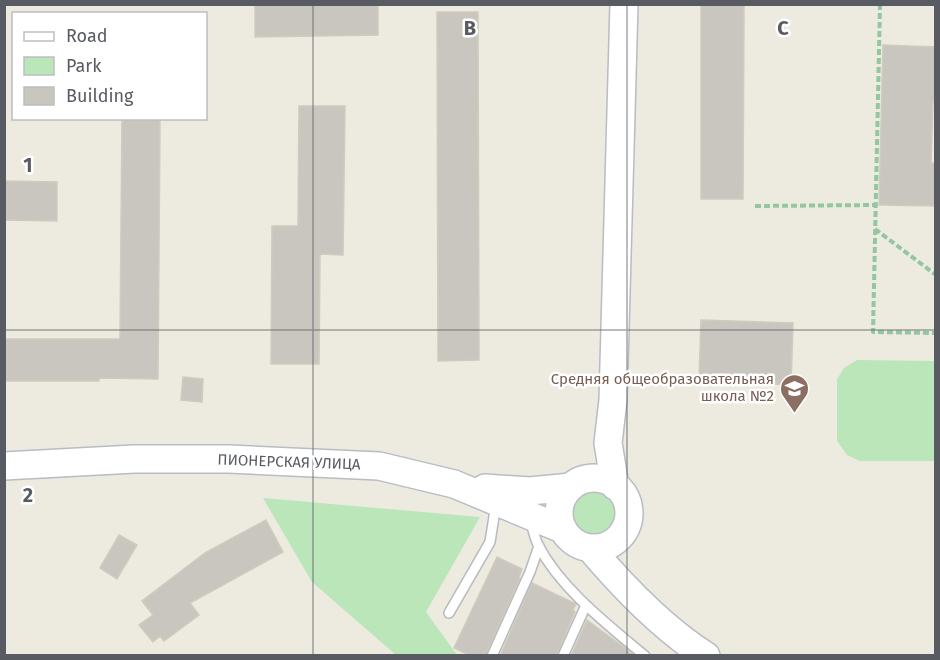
<svg xmlns="http://www.w3.org/2000/svg" width="940" height="660" viewBox="0 0 940 660" font-family="'Fira Sans',sans-serif">
  <style>
    .green { fill: #bae6ba }
    .building { fill: #c9c6bf; stroke: #d1cbbe; stroke-width: 1.5 }
    .lines { fill: none; stroke-linecap: round; stroke-linejoin: round }
    .lane-casing { stroke: #b8bac0; stroke-width: 12 }
    .secondary-casing { stroke: #b8bcc3; stroke-width: 30 }
    .path { stroke: #93c7a2; stroke-width: 4; stroke-dasharray: 6 3; stroke-linecap: butt }
    .lane { stroke: #fff; stroke-width: 9 }
    .secondary { stroke: #fff; stroke-width: 27 }
    .grid { fill: none; stroke: #585c62; stroke-width: 1.5; stroke-opacity: 0.55 }
    .labels { text-anchor: middle; stroke-width: 5; stroke-linejoin: round; paint-order: stroke }
    .education-label { font-size: 15px; fill: #785e54; stroke: #fff; text-anchor: end }
    .street-label { font-size: 15px; fill: #585c62; stroke: #fff }
    .grid-label { font-size: 20px; text-anchor: middle; font-weight: bold; fill: #585c62; stroke: #fff; stroke-width: 5; stroke-linejoin: round; paint-order: stroke }
  </style>
  <rect width="100%" height="100%" fill="#edeadf"/>
  <path class="green" d="M 857,360 L 935,361 L 935,461 L 860,461 L 847,455 L 837,441 L 837,379 L 844,368 Z
    M570 513a23 23 0 1 1 46 0a23 23 0 1 1-46 0Z
    M 263,498 L 480,517 L 426,612 L 457,655 L 396,655 L 312,582 Z"/>
  <path class="building" d="M 255,4 L 378,4 L 378,35 L 255,37 Z
    M 701,4 L 744,4 L 743,199 L 701,199 Z
    M 437,12 L 478,12 L 479,360 L 438,361 Z
    M 883,45 L 936,47 L 936,103 L 933,102 L 931,163 L 936,163 L 936,206 L 879,205 Z
    M 299,106 L 345,106 L 343,255 L 320,254 L 319,364 L 271,364 L 272,226 L 298,226 Z
    M 122,118 L 160,118 L 158,379 L 99,378 L 99,381 L 4,381 L 4,339 L 120,339 Z
    M 4,181 L 57,182 L 57,221 L 4,220 Z
    M 701,320 L 793,323 L 791,385 L 699,380 Z
    M 183,377 L 203,379 L 202,402 L 181,400 Z
    M 266,520 L 283,552 L 190,603 L 199,615 L 164,641 L 160,636 L 153,642 L 139,625 L 153,615 L 142,601 L 205,553 Z
    M 119,535 L 137,545 L 117,579 L 100,568 Z
    M 497,557 L 522,569 L 519,577 L 520,578 L 485,656 L 471,656 L 454,648 Z
    M 532,583 L 576,604 L 573,610 L 575,612 L 556,656 L 500,656 Z
    M 587,620 L 621,645 L 634,656 L 571,656 Z"/>
  <g class="lines">
    <defs>
      <path id="lane" d="M 531,523 C 533,530 535,538 538,545 C 561,589 607,624 645,656
        M 449,613 L 490,542 L 496,504
        M 492,656 L 530,572 L 539,546
        M 563,656 L 586,605"/>
      <path id="secondary" d="M 4,466 L 134,459 L 229,459 L 379,466 L 454,484 L 562,529
        M559 513a35 35 0 1 1 70 0a35 35 0 1 1-70 0Z
        M 615,486 L 608,443 L 613,400 L 624,4
        M 485,488 L 530,491 L 571,487
        M 590,548 C 623,587 662,628 706,656"/>
    </defs>
    <use href="#lane" class="lane-casing"/>
    <use href="#secondary" class="secondary-casing"/>
    <path class="path" d="M 880,4 L 873,332 L 936,333
      M 755,206 L 876,205
      M 875,229 L 936,275"/>
    <use href="#lane" class="lane"/>
    <use href="#secondary" class="secondary"/>
  </g>
  <path class="grid" d="M 313,4 L 313,656M 627,4 L 627,656M 4,330 L 936,330"/>
  <defs>
    <symbol id="school-pin" viewBox="-11 -11 22 30"><path d="M0 17L-7.5 6A9.5 9.5 0 1 1 7.5 6Z" fill="#8d6e63" stroke="#fff"/><path d="M0-5L7-2L0 1L-7-2ZM-4 1L0 2.5L4 1V4Q0 6-4 4Z" fill="#fff"/></symbol>
  </defs>
  <g fill-rule="evenodd">
    <use href="#school-pin" x="778" y="372" width="33" height="45"/>
  </g>
  <g class="labels">
    <g class="education-label">
      <text x="774" y="384">Средняя общеобразовательная<tspan x="774" dy="17">школа №2</tspan></text>
    </g>
    <g class="street-label">
      <text transform="translate(289 462) rotate(2)" y="5">ПИОНЕРСКАЯ УЛИЦА</text>
    </g>
  </g>
  <g class="grid-label">
    <text x="470" y="35">B</text>
    <text x="783" y="35">C</text>
    <text x="28" y="172">1</text>
    <text x="28" y="502">2</text>
  </g>
  <rect width="940" height="660" fill="none" stroke="#585c62" stroke-width="12"/>
  <rect x="12" y="12" width="195" height="108" fill="#ffffff" stroke="#bcbec0" stroke-width="1.5"/>
  <rect x="24" y="32" width="30" height="9" fill="#ffffff" stroke="#bcbec0" stroke-width="1.5"/>
  <text x="66" y="42" font-size="18" fill="#585c62">Road</text>
  <rect x="24" y="57" width="30" height="18" fill="#bae6ba" stroke="#bcbec0" stroke-width="1.5"/>
  <text x="66" y="72" font-size="18" fill="#585c62">Park</text>
  <rect x="24" y="87" width="30" height="18" fill="#c9c6bf" stroke="#bcbec0" stroke-width="1.5"/>
  <text x="66" y="102" font-size="18" fill="#585c62">Building</text>
</svg>
